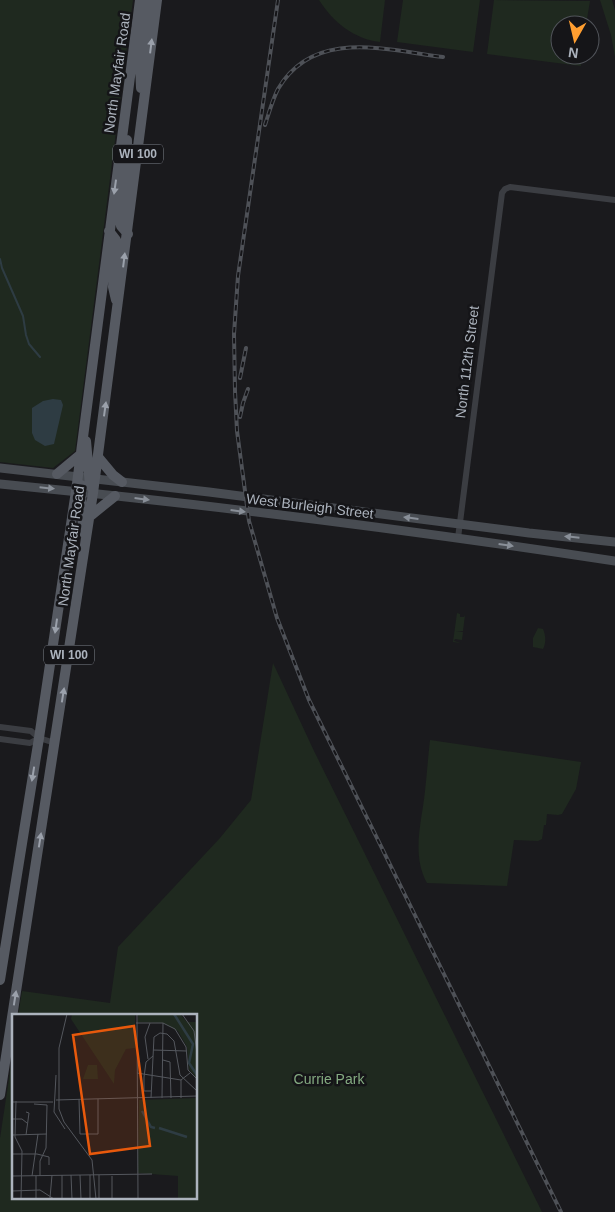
<svg xmlns="http://www.w3.org/2000/svg" width="615" height="1212" viewBox="0 0 615 1212" font-family="Helvetica,sans-serif">
  <style>
    .green { fill: #1f291f }
    .water { fill: #2e3c43 }
    .lines { fill: none; stroke-linecap: round; stroke-linejoin: round }
    .stream { stroke: #2e3c43; stroke-width: 2 }
    .minor { stroke: #3b3d42; stroke-width: 6 }
    .secondary { stroke: #484c52; stroke-width: 9 }
    .primary { stroke: #565a62; stroke-width: 10 }
    .rail-casing { stroke: #4e5157; stroke-width: 4 }
    .rail { stroke: #151518; stroke-width: 2; stroke-dasharray: 5.5; stroke-linecap: butt }
    .oneway { fill: #9ba1ab }
    .oneway2 { fill: #898f98 }
    .labels { text-anchor: middle; stroke-width: 5; stroke-linejoin: round; paint-order: stroke }
    .shield { fill: #151518; stroke: #7f848c; stroke-width: 1 }
    .shield-label { font-size: 12px; font-weight: bold; fill: #acb3bd }
    .street-label { font-size: 14px; fill: #acb3bd; stroke: #151518 }
    .park-label { font-size: 14px; fill: #84aa81; stroke: #151518 }
    .inset-river { fill: none; stroke: #2e3c43; stroke-width: 2.5 }
    .inset-road { fill: none; stroke: #54575d; stroke-width: 1 }
    .view { fill: #e8590c; fill-opacity: 0.15; stroke: #e8590c; stroke-width: 2.5 }
    .inset-edge { fill: none; stroke: #acb3bd; stroke-width: 2.5 }
  </style>
  <rect width="100%" height="100%" fill="#1a1a1d"/>
  <path class="green" d="M 0,0 L 133,0 L 75,451 L 53,468 L 0,462 Z
    M 319,0 L 385,0 L 380,42 C 354,39 333,22 319,0 Z
    M 403,0 L 480,0 L 473,52 L 397,42 Z
    M 494,0 L 590,1 L 586,25 L 560,25 L 560,55 L 582,55 L 581,66 L 487,54 Z
    M 600,0 L 612,0 L 615,10 L 615,57 L 611,35 Z
    M 457,613 L 460,614 L 460,617 L 464,617 L 465,615 L 463,631 L 456,631 L 463,632 L 462,640 L 455,639 L 454,641 L 461,643 L 453,642 Z
    M 538,628 L 543,629 C 546,636 546,643 543,649 L 533,647 L 533,638 Z
    M 273,663 L 314,751 L 542,1212 L 0,1212 L 0,1138 L 14,1046 L 14,1198 L 196,1198 L 196,1016 L 18,1016 L 22,991 L 110,1003 L 118,947 L 220,838 L 251,800 Z
    M 430,740 L 581,762 L 576,789 L 562,814 L 558,815 L 547,814 L 546,825 L 544,825 L 542,839 L 538,841 L 514,840 L 507,886 L 427,883 C 411,854 422,821 425,791 C 427,774 428,757 430,740 Z"/>
  <path class="water" d="M 53,399 L 61,400 L 63,405 L 54,444 L 45,446 L 35,440 L 32,433 L 32,408 L 43,401 Z"/>
  <g class="lines">
    <path class="stream" d="M 0,259 L 2,268 L 23,316 L 26,335 L 29,344 L 40,357"/>
    <path class="minor" d="M 458,538 L 502,193 L 505,189 L 510,187 L 615,200
      M 0,727 L 31,731 L 39,738 L 55,743
      M 0,739 L 30,743 L 39,738"/>
    <path class="secondary" d="M 0,468 L 209,492 L 529,533 L 615,542
      M 0,484 C 206,504 411,530 615,561"/>
    <path class="primary" d="M 141,88 L 140,63 L 148,7 L 147,0
      M 127,140 L 127,163 L 120,220 L 121,226 L 128,234
      M 109,231 L 116,240 L 113,287 L 116,300
      M 86,441 L 90,486
      M 98,457 L 113,475 L 122,482
      M 57,474 L 81,454
      M 81,485 L 82,517 L 84,533
      M 89,517 L 115,496
      M 0,980 L 39,738 L 76,491 L 140,0
      M 0,1095 L 93,493 L 157,0"/>
    <defs>
      <path id="rail" d="M 278,0 L 238,276 L 234,334 L 235,391 L 237,431 L 249,521 L 277,618 L 309,700 L 561,1212
        M 265,125 C 269,113 272,101 278,89 C 314,28 386,50 443,57
        M 240,378 L 246,348
        M 240,417 L 243,403 L 248,389"/>
    </defs>
    <use href="#rail" class="rail-casing"/>
    <use href="#rail" class="rail"/>
  </g>
  <defs><path id="oneway-solid" d="M-6-.8H1V-3.2L6.5 0L1 3.2V.8H-6Z" transform="scale(1.25)"/></defs>
  <g class="oneway">
    <use href="#oneway-solid" transform="translate(151 46) rotate(-83)"/>
    <use href="#oneway-solid" transform="translate(115 187) rotate(98)"/>
    <use href="#oneway-solid" transform="translate(124 260) rotate(-83)"/>
    <use href="#oneway-solid" transform="translate(105 409) rotate(-82)"/>
    <use href="#oneway-solid" transform="translate(56 626) rotate(98)"/>
    <use href="#oneway-solid" transform="translate(63 695) rotate(-81)"/>
    <use href="#oneway-solid" transform="translate(33 774) rotate(99)"/>
    <use href="#oneway-solid" transform="translate(40 840) rotate(-81)"/>
    <use href="#oneway-solid" transform="translate(15 998) rotate(-81)"/>
  </g>
  <g class="oneway2">
    <use href="#oneway-solid" transform="translate(47 488) rotate(6)"/>
    <use href="#oneway-solid" transform="translate(142 499) rotate(7)"/>
    <use href="#oneway-solid" transform="translate(238 511) rotate(7)"/>
    <use href="#oneway-solid" transform="translate(411 518) rotate(-173)"/>
    <use href="#oneway-solid" transform="translate(572 537) rotate(-174)"/>
    <use href="#oneway-solid" transform="translate(506 545) rotate(8)"/>
  </g>
  <g class="labels">
    <g class="shield">
      <rect x="113" y="144.5" width="50" height="19" rx="4"/>
      <rect x="44" y="645.5" width="50" height="19" rx="4"/>
    </g>
    <g class="shield-label">
      <text x="138" y="158">WI 100</text>
      <text x="69" y="659">WI 100</text>
    </g>
    <g class="street-label">
      <text transform="translate(117 73) rotate(-82)" y="5">North Mayfair Road</text>
      <text transform="translate(467 362) rotate(-83)" y="5">North 112th Street</text>
      <text transform="translate(310 506) rotate(7)" y="5">West Burleigh Street</text>
      <text transform="translate(71 546) rotate(-82)" y="5">North Mayfair Road</text>
    </g>
    <g class="park-label">
      <text x="329" y="1084">Currie Park</text>
    </g>
  </g>
  <g transform="translate(12 1014)">
    <rect width="185" height="185" fill="#1a1a1d"/>
    <path d="M 60,0 L 123,0 L 123,34 L 114,35 L 103,56 L 102,70 L 59,5 ZM 126,0 L 168,0 L 175,8 L 185,8 L 185,65 L 177,55 L 175,33 L 166,17 L 151,9 L 126,8 ZM 76,51 L 85,51 L 86,65 L 71,65 ZM 185,84 L 185,185 L 166,185 L 166,162 L 126,159 L 127,86 Z" fill="#1f291f"/>
    <path class="inset-river" d="M 162,0 L 181,30 L 177,49 L 185,61M 130,97 L 139,113 L 143,114M 147,114 L 175,123"/>
    <path class="inset-road" d="M 55,0 L 47,34 L 47,95 L 52,108 L 80,146 L 84,185M 125,0 L 126,185M 170,0 L 182,17 L 185,39M 124,9 L 151,9 L 163,15 L 174,33 L 176,56 L 185,65M 141,36 L 175,37M 136,45 L 133,23 L 138,9M 151,46 L 158,48 L 159,84M 125,59 L 169,66 L 178,59M 44,61 L 42,98 L 53,115M 139,77 L 132,77 L 132,63 L 134,48 L 141,42M 139,84 L 142,23 L 148,19 L 155,20 L 162,27 L 168,61 L 185,77M 150,84 L 151,9M 169,84 L 169,66M 67,85 L 68,120 L 86,120 L 86,85M 44,86 L 185,82M 4,87 L 3,123 L 10,137 L 9,185M 0,88 L 41,88M 22,90 L 35,91 L 34,134 L 28,147 L 28,162M 14,98 L 17,99 L 14,121M 0,105 L 10,105 L 15,109M 0,121 L 35,120M 0,140 L 25,140 L 37,143 L 37,151M 50,161 L 50,185M 59,161 L 60,185M 68,161 L 69,185M 78,161 L 78,185M 87,161 L 87,185M 0,162 L 140,160M 20,162 L 26,120M 100,162 L 100,185M 0,177 L 28,176 L 42,185M 38,184 L 40,161M 24,185 L 24,162"/>
    <path class="view" d="M 122,12 L 138,132 L 78,140 L 61,21 Z"/>
    <rect width="185" height="185" class="inset-edge"/>
  </g>
  <g transform="translate(575 40) rotate(188)"><circle r="24" fill="#151518" stroke="#51545a"/>
  <path d="M0-4L9 19L0 12L-9 19Z" fill="#ff9e30"/>
  <text y="-8" font-size="14" font-weight="bold" text-anchor="middle" fill="#acb3bd">N</text>
  </g>
</svg>
